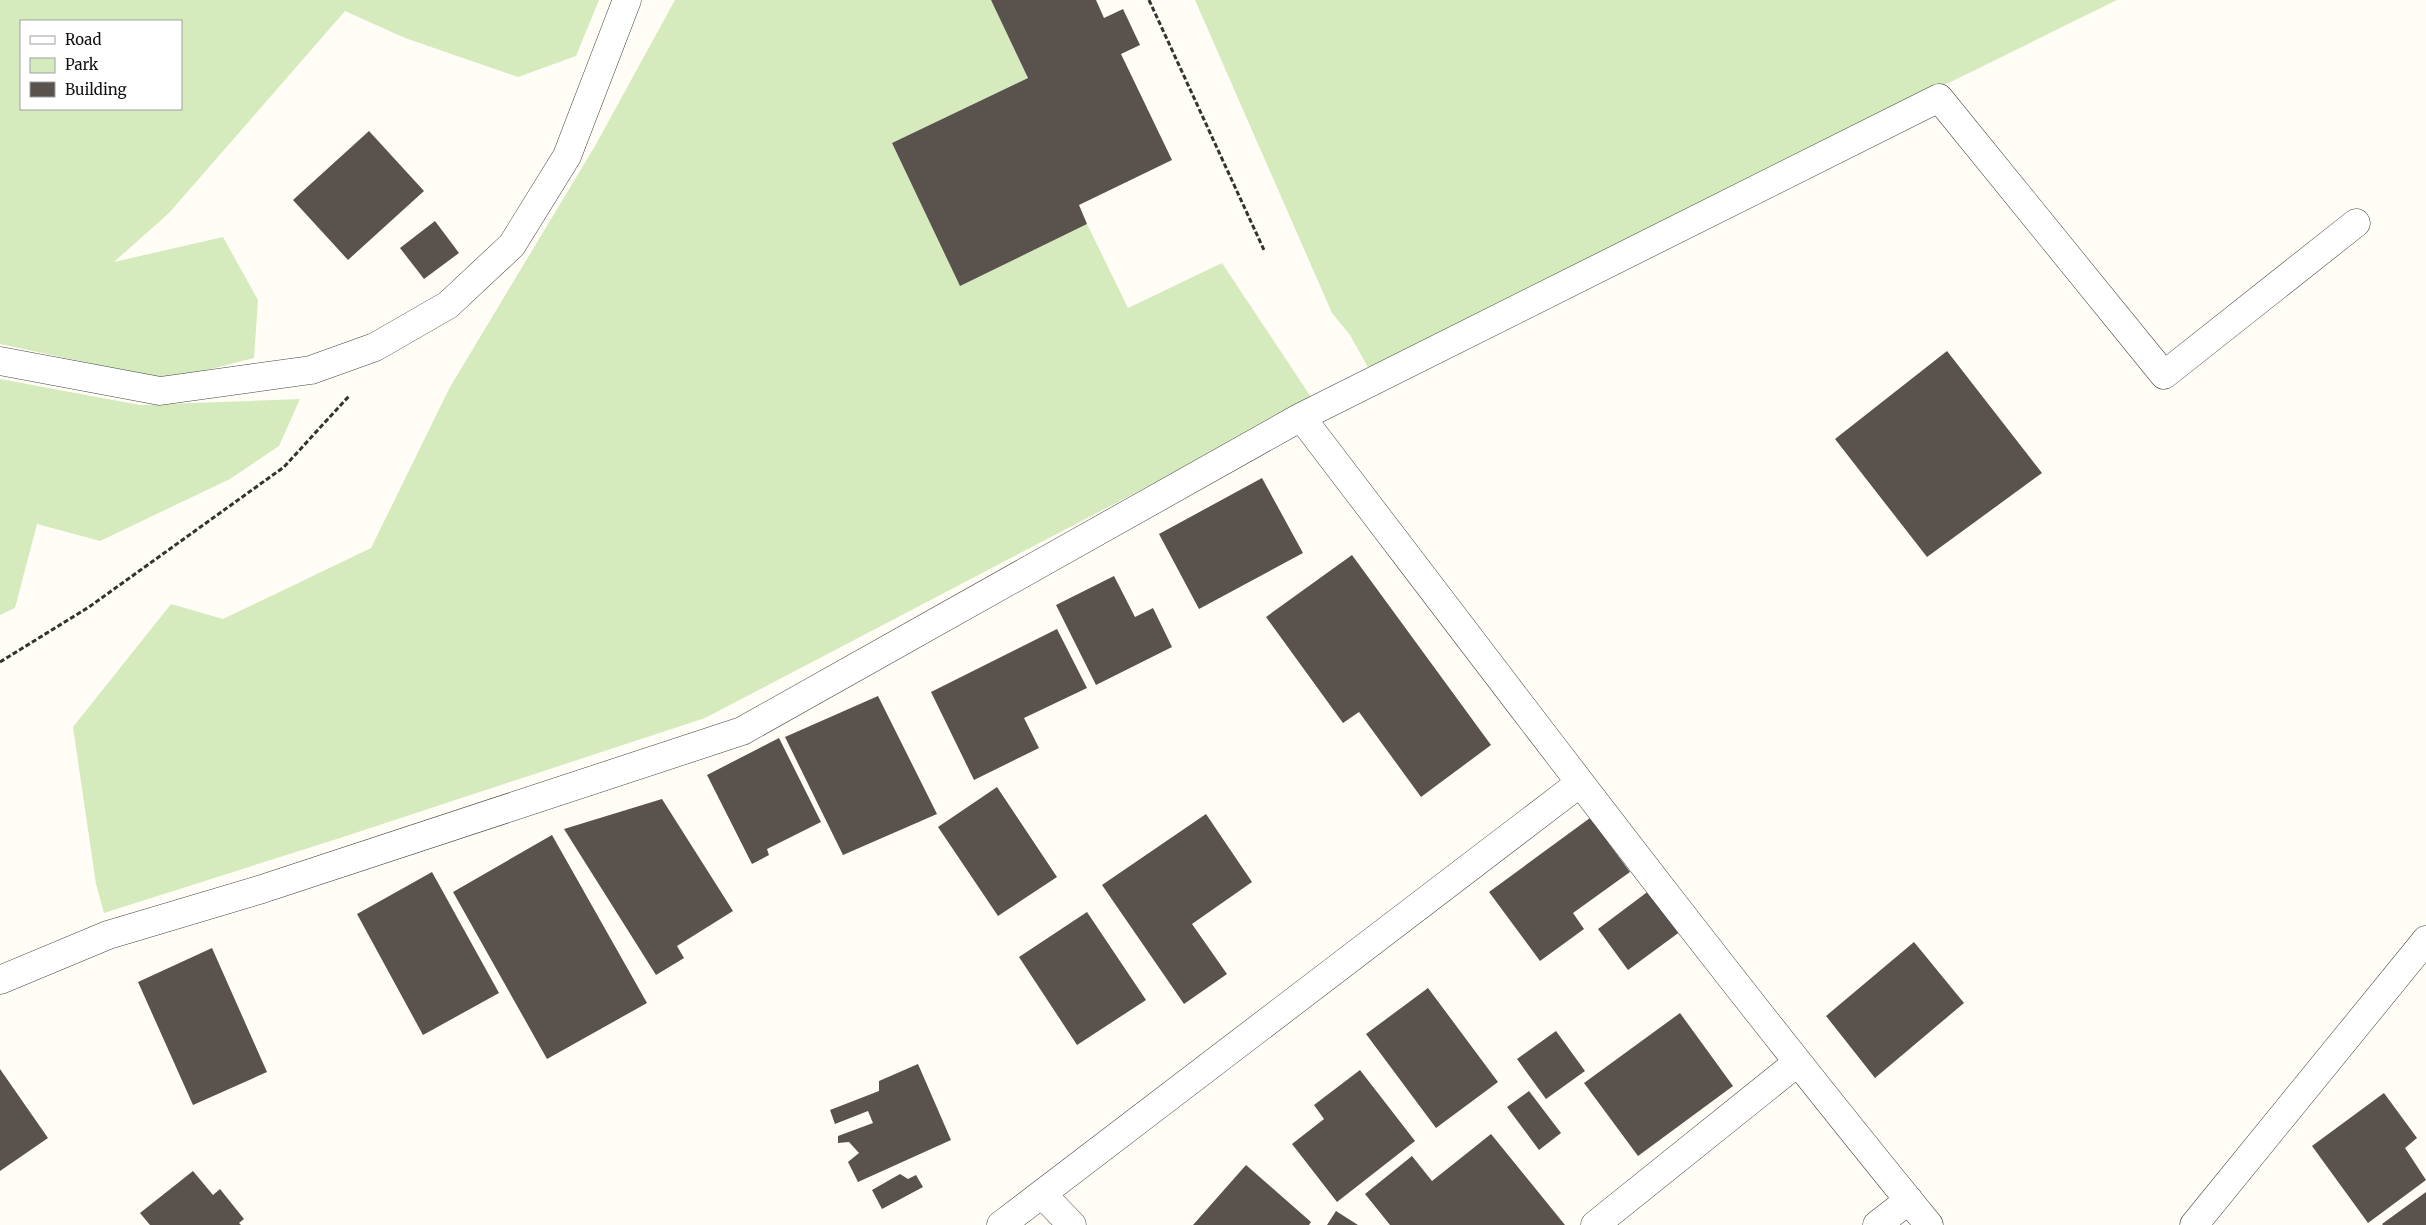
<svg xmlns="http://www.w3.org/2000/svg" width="2426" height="1225" viewBox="0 0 2426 1225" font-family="Merriweather,serif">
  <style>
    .green { fill: #d5ebbd; fill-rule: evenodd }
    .building { fill: #5a524d }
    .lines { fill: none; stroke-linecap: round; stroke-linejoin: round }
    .minor-casing { stroke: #444; stroke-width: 29 }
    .path { stroke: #333; stroke-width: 3; stroke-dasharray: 5 2.5; stroke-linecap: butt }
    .minor { stroke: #fff; stroke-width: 28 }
  </style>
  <rect width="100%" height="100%" fill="#fffdf5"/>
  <path class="green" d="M 0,0 L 599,0 L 576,56 L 518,77 L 405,38 L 345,11 L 169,213 L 114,262 L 223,237 L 258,300 L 254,358 L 168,380 L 0,344 ZM 21,21 L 181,21 L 181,109 L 21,109 Z
    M 675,0 L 991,0 L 1028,78 L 892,143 L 960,285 L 1087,224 L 1128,308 L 1222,263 L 1313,400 L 705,718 L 340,838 L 104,913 L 96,884 L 73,727 L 171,604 L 223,619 L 371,548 L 450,387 L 595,146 Z
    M 1195,0 L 2117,0 L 1441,333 L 1370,371 L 1350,335 L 1332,313 Z
    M 0,379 L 140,405 L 300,399 L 279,446 L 230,479 L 100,541 L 37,524 L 15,608 L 0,615 Z"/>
  <path class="building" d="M 991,0 L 1096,0 L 1104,18 L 1123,9 L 1140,45 L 1121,54 L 1172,160 L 1079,205 L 1087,224 L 960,286 L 892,143 L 1028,78 Z
    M 369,131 L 424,191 L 348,260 L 293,200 Z
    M 435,221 L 459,253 L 424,279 L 400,248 Z
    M 1947,351 L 2042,473 L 1927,557 L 1835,439 Z
    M 1262,478 L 1303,553 L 1199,609 L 1159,534 Z
    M 1352,555 L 1491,745 L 1421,797 L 1359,712 L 1343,723 L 1266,617 Z
    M 1114,576 L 1135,617 L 1153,608 L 1172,647 L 1096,685 L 1056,605 Z
    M 1057,629 L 1087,688 L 1024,718 L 1039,748 L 974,780 L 931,692 Z
    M 878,696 L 937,814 L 843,855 L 785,737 Z
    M 779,738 L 821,822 L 767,849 L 769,855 L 752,864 L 707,775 Z
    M 997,787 L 1057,877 L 998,916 L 938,827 Z
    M 662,799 L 733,911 L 677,946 L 684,958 L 656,975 L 564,829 Z
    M 1206,814 L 1252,882 L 1192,924 L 1227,974 L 1184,1004 L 1102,885 Z
    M 1590,818 L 1630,872 L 1573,913 L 1584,929 L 1540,961 L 1489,892 Z
    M 552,835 L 647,1003 L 547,1059 L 453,892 Z
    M 432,872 L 499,993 L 423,1035 L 357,914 Z
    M 1650,890 L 1681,931 L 1628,970 L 1598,929 Z
    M 1087,912 L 1146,1000 L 1077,1045 L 1019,957 Z
    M 1914,942 L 1964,1003 L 1875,1078 L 1826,1016 Z
    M 212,948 L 267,1072 L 193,1105 L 138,982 Z
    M 1428,988 L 1498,1082 L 1436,1128 L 1366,1034 Z
    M 1680,1013 L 1733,1086 L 1638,1156 L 1584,1083 Z
    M 1556,1031 L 1585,1071 L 1546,1099 L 1517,1059 Z
    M 918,1064 L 951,1140 L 858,1182 L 848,1162 L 859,1153 L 849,1142 L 838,1143 L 838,1136 L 873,1123 L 868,1111 L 835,1124 L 830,1110 L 879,1091 L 879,1081 Z
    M 0,1069 L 48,1138 L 0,1171 Z
    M 1360,1070 L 1415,1141 L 1337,1202 L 1292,1144 L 1324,1119 L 1314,1105 Z
    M 1529,1091 L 1561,1133 L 1539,1150 L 1507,1107 Z
    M 2384,1093 L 2417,1138 L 2405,1148 L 2426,1180 L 2368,1223 L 2312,1146 Z
    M 1491,1134 L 1565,1225 L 1390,1225 L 1365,1194 L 1412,1156 L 1432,1181 Z
    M 1246,1165 L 1311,1222 L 1309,1225 L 1193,1225 Z
    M 193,1171 L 213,1195 L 220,1189 L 244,1219 L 239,1223 L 241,1225 L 150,1225 L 140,1213 Z
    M 900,1174 L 908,1179 L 916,1175 L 923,1187 L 882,1209 L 872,1190 Z
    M 2426,1192 L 2426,1225 L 2383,1225 L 2382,1224 Z
    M 1336,1211 L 1358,1225 L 1327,1225 Z"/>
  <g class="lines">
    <defs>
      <path id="minor" d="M 0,361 L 160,391 L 311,370 L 375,347 L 448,305 L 512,245 L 567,156 L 627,0
        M 1301,417 C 1508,688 1713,961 1929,1225
        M 0,980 L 108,935 L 262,889 L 742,731 L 1301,417 L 1939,98 L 2164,375 L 2356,223
        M 1043,1195 L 1072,1225
        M 1001,1225 L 1580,783
        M 1595,1225 L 1798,1062
        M 1877,1225 L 1909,1200
        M 2194,1225 L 2426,940"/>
    </defs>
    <use href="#minor" class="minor-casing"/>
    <path class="path" d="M 1149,0 L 1264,250
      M 0,662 L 89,607 L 284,467 L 349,396"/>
    <use href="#minor" class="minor"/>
  </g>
  <rect x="20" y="20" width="162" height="90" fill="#ffffff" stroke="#a0a0a0"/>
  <rect x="30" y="36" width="25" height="8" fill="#ffffff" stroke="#a0a0a0"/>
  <text x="65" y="45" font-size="15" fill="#111111">Road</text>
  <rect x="30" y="58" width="25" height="15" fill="#d5ebbd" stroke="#a0a0a0"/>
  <text x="65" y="70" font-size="15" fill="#111111">Park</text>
  <rect x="30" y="82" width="25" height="15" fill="#5a524d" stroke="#a0a0a0"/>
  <text x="65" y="95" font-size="15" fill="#111111">Building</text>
</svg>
